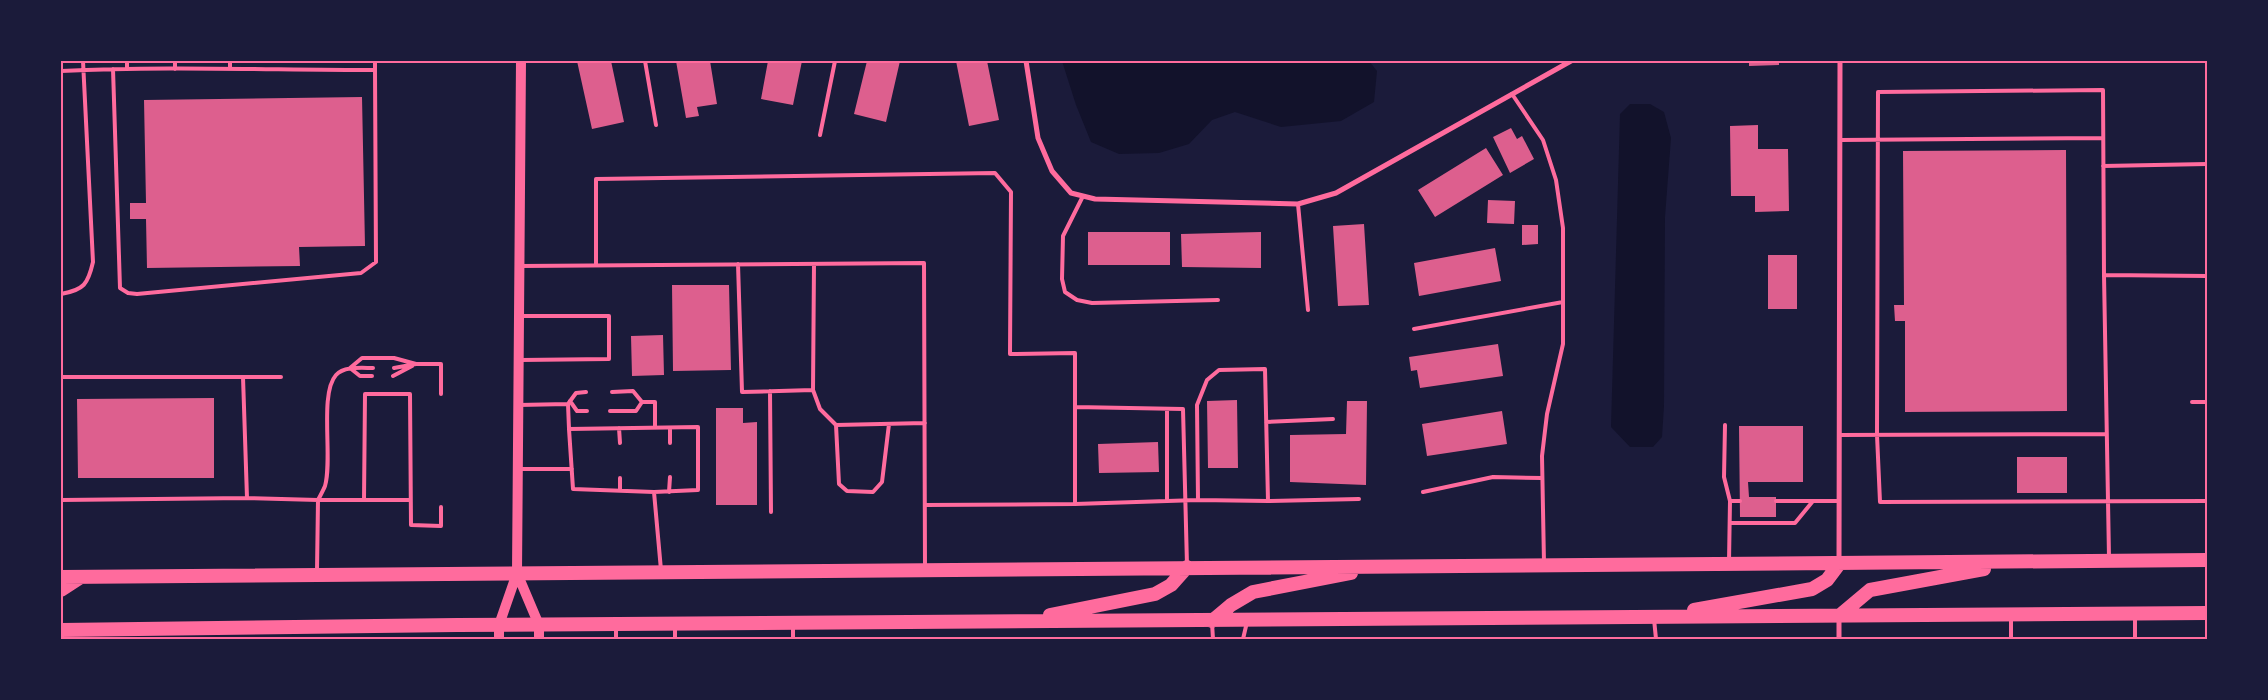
<svg xmlns="http://www.w3.org/2000/svg" width="2268" height="700" viewBox="0 0 2268 700" font-family="Karla,sans-serif">
  <style>
    .water { fill: #12122b }
    .building { fill: #dd5f8e }
    .lines { fill: none; stroke-linecap: round; stroke-linejoin: round }
    .service { stroke: #ff6b9d; stroke-width: 4 }
    .minor { stroke: #ff6b9d; stroke-width: 5 }
    .secondary { stroke: #ff6b9d; stroke-width: 10 }
    .trunk { stroke: #ff6b9d; stroke-width: 14 }
    .neatline { fill: none; stroke: #ff6b9d; stroke-width: 2 }
  </style>
  <rect width="100%" height="100%" fill="#1b1b3a"/>
  <path class="water" d="M 1062,61 L 1369,61 L 1377,71 L 1374,102 L 1341,121 L 1281,127 L 1235,112 L 1212,120 L 1189,144 L 1159,153 L 1119,154 L 1091,142 L 1076,105 Z
    M 1630,104 L 1650,104 L 1664,112 L 1671,138 L 1665,217 L 1664,406 L 1662,437 L 1653,447 L 1630,447 L 1611,427 L 1620,114 Z"/>
  <path class="building" d="M 577,61 L 611,61 L 624,122 L 592,129 Z
    M 676,61 L 710,61 L 717,104 L 697,107 L 699,116 L 686,118 Z
    M 768,61 L 802,61 L 793,105 L 761,99 Z
    M 867,61 L 900,61 L 886,122 L 854,114 Z
    M 956,61 L 987,61 L 999,120 L 969,126 Z
    M 1749,61 L 1779,61 L 1779,65 L 1749,66 Z
    M 362,97 L 365,246 L 299,247 L 300,266 L 147,268 L 146,219 L 130,219 L 130,203 L 146,203 L 144,100 Z
    M 1758,125 L 1758,149 L 1788,149 L 1789,211 L 1755,212 L 1755,196 L 1731,196 L 1730,126 Z
    M 1511,128 L 1517,139 L 1522,136 L 1534,159 L 1510,173 L 1493,137 Z
    M 1486,148 L 1503,175 L 1435,217 L 1418,190 Z
    M 2066,150 L 2067,411 L 1905,412 L 1905,321 L 1895,321 L 1894,305 L 1904,305 L 1903,151 Z
    M 1488,200 L 1515,201 L 1514,224 L 1487,223 Z
    M 1364,224 L 1369,305 L 1338,306 L 1333,226 Z
    M 1522,225 L 1538,225 L 1538,244 L 1522,245 Z
    M 1088,232 L 1170,232 L 1170,265 L 1088,265 Z
    M 1261,232 L 1261,268 L 1182,267 L 1181,234 Z
    M 1495,248 L 1501,281 L 1419,296 L 1414,263 Z
    M 1768,255 L 1797,255 L 1797,309 L 1768,309 Z
    M 672,285 L 729,285 L 731,370 L 673,371 Z
    M 663,335 L 664,375 L 632,376 L 631,336 Z
    M 1498,344 L 1503,376 L 1420,388 L 1417,370 L 1411,371 L 1409,357 Z
    M 214,398 L 214,478 L 78,478 L 77,399 Z
    M 1237,400 L 1238,468 L 1208,468 L 1207,401 Z
    M 1347,401 L 1367,401 L 1366,485 L 1290,482 L 1290,435 L 1346,434 Z
    M 716,408 L 743,408 L 743,423 L 757,422 L 757,505 L 716,505 Z
    M 1502,411 L 1507,444 L 1427,456 L 1422,424 Z
    M 1739,426 L 1803,426 L 1803,482 L 1748,482 L 1749,497 L 1776,497 L 1776,517 L 1740,517 Z
    M 1158,442 L 1159,472 L 1099,473 L 1098,444 Z
    M 2017,457 L 2067,457 L 2067,493 L 2017,493 Z"/>
  <g class="lines">
    <path class="service" d="M 127,61 L 127,69
      M 175,61 L 175,69
      M 230,61 L 230,69
      M 645,61 L 656,125
      M 375,70 L 375,61
      M 61,71 C 166,66 270,70 375,70 L 376,262 L 361,273 L 137,294 L 128,293 L 120,288 L 113,69
      M 1512,94 L 1543,140 L 1556,180 L 1563,228 L 1563,344 L 1547,414 L 1542,456 L 1544,563
      M 820,135 L 835,61
      M 1840,140 L 2103,138
      M 2103,166 L 2207,164
      M 1083,196 L 1063,236 L 1062,279 L 1065,292 L 1077,300 L 1092,303 L 1218,300
      M 1298,204 L 1308,310
      M 738,264 L 742,392 L 813,390 L 820,409 L 836,425 L 925,423
      M 596,265 L 596,179 L 995,173 L 1011,192 L 1010,354 L 1075,353 L 1075,504 L 1198,500 L 1268,501 L 1265,369 L 1219,370 L 1207,380 L 1197,405 L 1198,500
      M 520,266 L 924,263 L 925,567
      M 2104,275 L 2103,90 L 1878,92 L 1877,435 L 1880,502 L 2207,501
      M 61,294 C 84,290 88,284 93,262 L 83,61
      M 521,316 L 609,316 L 609,359 L 521,360
      M 1414,329 L 1563,302
      M 373,368 C 361,368 344,366 336,375 C 319,394 333,459 325,486 C 323,491 320,496 318,500 L 410,500
      M 394,368 L 416,364 L 441,364 L 441,394
      M 372,376 L 360,376 L 350,368 L 362,358 L 394,358 L 416,364
      M 393,376 L 412,366
      M 61,377 L 281,377
      M 243,377 L 247,498
      M 813,390 L 814,264
      M 770,391 L 771,512
      M 612,392 L 633,391 L 642,402 L 655,402 L 655,428
      M 570,401 L 577,411 L 587,411
      M 2192,402 L 2207,402
      M 568,404 L 576,393 L 586,392
      M 518,405 L 568,404 L 569,429
      M 1075,407 L 1183,409 L 1187,565
      M 610,411 L 636,411 L 642,402
      M 1266,422 L 1333,419
      M 836,425 L 839,484 L 847,491 L 873,492 L 882,482 L 889,424
      M 1725,425 L 1724,477 L 1730,501 L 1729,562
      M 619,428 L 620,443
      M 1840,435 L 2107,434
      M 670,443 L 670,428
      M 518,469 L 572,469
      M 620,478 L 620,491
      M 654,492 L 698,490 L 698,427 L 569,429 L 573,489 L 654,492 L 661,570
      M 669,492 L 670,477
      M 1423,492 L 1493,477 L 1542,478
      M 61,500 L 247,498 L 318,500 L 317,571
      M 364,500 L 365,394 L 410,394 L 411,525 L 441,526 L 441,507
      M 1167,501 L 1167,409
      M 1268,501 L 1359,499
      M 1730,501 L 1740,501
      M 1776,501 L 1813,501
      M 925,505 L 1075,504
      M 1730,523 L 1795,523 L 1813,501 L 1839,501
      M 2109,557 L 2104,275 L 2207,276
      M 2135,616 L 2135,639
      M 1654,619 L 1656,639
      M 1212,623 L 1213,639
      M 793,626 L 793,639
      M 616,627 L 616,639
      M 675,627 L 675,639
      M 1243,639 L 1247,622
      M 2011,639 L 2011,616"/>
    <path class="minor" d="M 1026,61 L 1038,138 L 1052,171 L 1071,193 L 1095,199 L 1298,204 L 1336,193 L 1571,61
      M 1839,561 L 1840,61
      M 1839,617 L 1839,639"/>
    <path class="secondary" d="M 517,573 L 539,625 L 539,639
      M 499,639 L 499,625 L 517,573 L 521,61"/>
    <path class="trunk" d="M 61,577 L 2207,560
      M 61,590 L 81,577
      M 1694,610 L 1812,589 L 1827,580 L 1839,564
      M 1050,615 L 1155,594 L 1171,585 L 1187,567
      M 1839,616 L 1870,590 L 1984,569
      M 1212,621 L 1231,605 L 1253,592 L 1351,573
      M 61,630 L 457,625 L 2207,613"/>
  </g>
  <rect width="2268" height="700" fill="none" stroke="#1b1b3a" stroke-width="125"/>
  <rect x="62" y="62" width="2144" height="576" class="neatline"/>
</svg>
